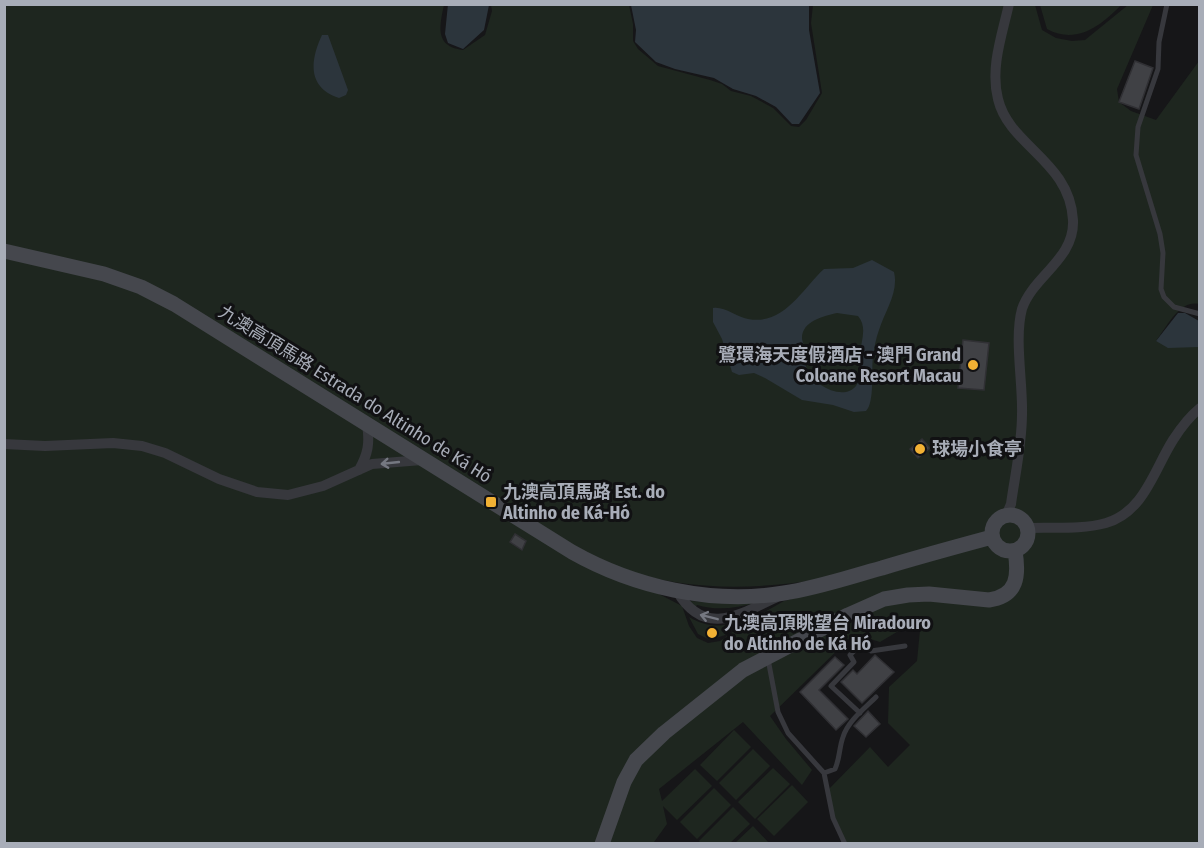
<svg xmlns="http://www.w3.org/2000/svg" width="1204" height="848" viewBox="0 0 1204 848" font-family="'Fira Sans Condensed','Noto Sans SC',sans-serif">
  <style>
    .green { fill: #1e261f; fill-rule: evenodd }
    .water { fill: #2c353c; fill-rule: evenodd }
    .building { fill: #404145; stroke: #303034; stroke-width: 1.5 }
    .lines { fill: none; stroke-linecap: round; stroke-linejoin: round }
    .service { stroke: #37383d; stroke-width: 5 }
    .minor { stroke: #37383d; stroke-width: 10 }
    .secondary { stroke: #45474d; stroke-width: 15 }
    .oneway { stroke: #757881 }
    .poi-dot { fill: #f2b134; stroke: #111113; stroke-width: 2 }
    .labels { text-anchor: middle; stroke-width: 6; stroke-linejoin: round; paint-order: stroke }
    .poi-label { font-size: 18px; font-weight: bold; fill: #a8adb8; stroke: #111113; text-anchor: start }
    .street-label { font-size: 18px; fill: #a8adb8; stroke: #111113 }
  </style>
  <rect width="100%" height="100%" fill="#161618"/>
  <path class="green" d="M 5,5 L 444,5 C 439,27 435,47 463,50 L 485,35 L 492,11 L 491,5 L 629,5 L 633,24 L 633,41 L 638,49 L 658,66 L 710,80 L 722,84 L 731,91 L 751,96 L 773,108 L 791,126 L 799,127 L 806,120 L 822,93 L 811,23 L 813,5 L 1035,5 L 1042,30 L 1056,38 L 1072,41 L 1085,40 L 1128,5 L 1153,5 L 1117,89 L 1119,102 L 1131,111 L 1156,120 L 1199,61 L 1199,304 C 1179,300 1167,327 1156,341 L 1199,347 L 1199,843 L 845,843 L 837,826 L 828,790 L 870,747 L 888,767 L 910,745 L 888,723 L 889,687 L 917,661 L 920,630 L 912,623 L 880,642 L 854,634 L 770,716 L 786,739 L 812,770 L 802,785 L 743,722 L 659,789 L 662,801 L 695,769 L 712,786 L 677,820 L 663,806 L 667,824 L 654,842 L 655,843 L 5,843 ZM 983,545 L 887,574 L 784,601 L 747,622 L 720,641 L 708,643 L 697,638 L 689,626 L 682,606 L 657,593 L 617,567 C 737,611 862,571 983,545 Z
    M 1040,5 L 1040,4 L 1121,5 C 1101,26 1076,45 1047,29 Z
    M 689,601 L 756,603 C 736,608 717,611 697,605 L 695,608 Z
    M 689,617 C 712,630 724,626 748,619 L 725,635 L 710,640 L 698,634 Z
    M 734,730 L 751,747 L 717,781 L 700,765 Z
    M 753,749 L 770,766 L 736,800 L 719,783 Z
    M 773,768 L 790,784 L 755,819 L 738,802 Z
    M 792,785 L 808,802 L 774,836 L 757,819 Z
    M 714,788 L 731,805 L 697,839 L 680,822 Z
    M 733,807 L 750,824 L 730,843 L 701,843 L 699,841 Z
    M 753,826 L 769,843 L 735,843 Z"/>
  <path class="water" d="M 448,4 L 489,5 L 484,30 L 463,49 L 448,43 L 445,34 Z
    M 631,5 L 809,5 L 809,30 L 820,93 L 799,124 L 792,124 L 776,107 L 756,96 L 733,89 L 714,78 L 675,69 L 656,62 L 635,42 L 636,30 Z
    M 322,35 L 328,35 L 348,90 L 346,95 L 339,98 C 307,87 310,61 322,35 Z
    M 872,260 L 894,272 C 899,292 885,311 879,330 C 876,338 874,348 873,357 C 871,370 875,402 866,411 L 854,412 L 833,405 L 802,400 L 765,378 L 754,373 L 739,375 L 732,372 L 722,339 L 713,322 L 713,308 C 724,306 737,317 748,319 C 784,326 802,289 824,269 L 853,268 ZM 837,313 L 858,316 C 869,329 859,344 860,359 C 860,368 861,379 856,386 C 843,402 812,384 807,369 C 804,363 806,357 806,351 C 805,346 802,342 802,338 C 802,321 824,316 837,313 Z
    M 1178,313 L 1185,313 L 1199,321 L 1199,347 L 1168,348 L 1156,341 Z"/>
  <path class="building" d="M 1135,61 L 1153,68 L 1139,109 L 1119,102 Z
    M 963,340 L 989,343 L 984,390 L 958,388 Z
    M 922,439 L 930,448 L 918,458 L 910,449 Z
    M 515,534 L 526,541 L 522,550 L 510,542 Z
    M 875,655 L 894,672 L 862,703 L 841,682 L 853,670 L 857,674 Z
    M 835,657 L 844,665 L 819,690 L 848,719 L 836,730 L 800,692 Z
    M 868,711 L 880,724 L 866,737 L 854,726 Z"/>
  <g class="lines">
    <path class="service" d="M 1167,4 L 1159,42 L 1158,69 L 1138,127 L 1136,155 L 1160,234 L 1163,253 L 1161,289 L 1164,297 L 1174,307 L 1200,314
      M 768,659 L 778,712 L 788,733 L 824,773 L 833,818 L 845,844
      M 860,713 L 831,686 L 854,662 L 850,655 L 859,646 L 871,651 L 905,646
      M 824,773 L 835,769 C 840,758 839,748 843,737 C 848,721 864,709 876,697"/>
    <path class="minor" d="M 4,444 L 45,446 L 113,443 L 142,446 L 165,453 L 219,479 L 257,492 L 288,495 L 323,486 L 372,464 L 422,460
      M 359,470 C 368,454 370,443 367,425
      M 1006,516 L 1011,504 C 1015,475 1022,444 1022,414 C 1023,383 1014,338 1022,309 C 1033,276 1075,259 1073,220 C 1070,161 1009,146 998,99 C 990,68 1002,35 1009,4
      M 1028,528 C 1053,527 1081,530 1106,523 C 1144,512 1154,470 1173,440 C 1180,429 1189,417 1200,408
      M 677,591 C 704,638 739,615 777,597"/>
    <path class="secondary" d="M 4,251 L 104,274 L 141,287 L 174,304 L 572,552 C 634,587 712,605 784,593 C 817,588 849,577 882,568 C 918,557 955,547 992,537
      M992 533a18 18 0 1 1 36 0a18 18 0 1 1-36 0Z
      M 602,844 L 624,782 L 636,760 L 664,733 L 743,670 L 848,615 L 884,599 L 908,595 L 929,594 L 989,600 C 1018,596 1019,575 1015,551"/>
  </g>
  <defs><path id="oneway-shaft" d="M-6 0H5M1.5-3L5.5 0L1.5 3" fill="none" stroke-width="1.6" stroke-linecap="round" stroke-linejoin="round" transform="scale(1.5)"/></defs>
  <g class="oneway">
    <use href="#oneway-shaft" transform="translate(390 463) rotate(174)"/>
    <use href="#oneway-shaft" transform="translate(709 617) rotate(-166)"/>
  </g>
  <g class="poi-dot">
    <circle cx="973" cy="365" r="6"/>
    <circle cx="920" cy="449" r="6"/>
    <rect x="485" y="496" width="12" height="12" rx="3"/>
    <circle cx="712" cy="633" r="6"/>
  </g>
  <g class="labels">
    <g class="poi-label">
      <text x="961" y="361" text-anchor="end">鷺環海天度假酒店 - 澳門 Grand<tspan x="961" dy="21">Coloane Resort Macau</tspan></text>
      <text x="932" y="455">球場小食亭</text>
      <text x="503" y="498">九澳高頂馬路 Est. do<tspan x="503" dy="21">Altinho de Ká-Hó</tspan></text>
      <text x="724" y="629">九澳高頂眺望台 Miradouro<tspan x="724" dy="21">do Altinho de Ká Hó</tspan></text>
    </g>
    <g class="street-label">
      <text transform="translate(355 394) rotate(32)" y="6">九澳高頂馬路 Estrada do Altinho de Ká Hó</text>
    </g>
  </g>
  <rect width="1204" height="848" fill="none" stroke="#a8adb8" stroke-width="12"/>
</svg>
